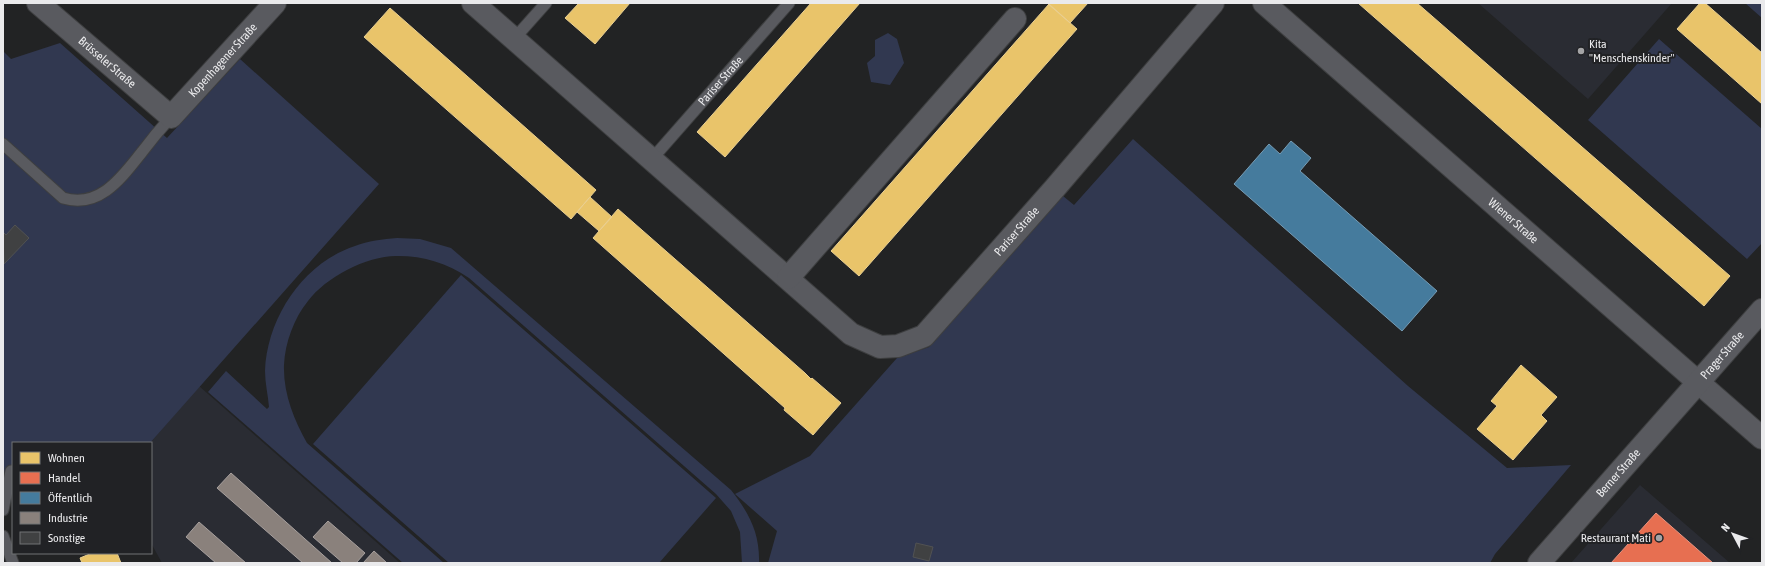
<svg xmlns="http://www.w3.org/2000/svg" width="1765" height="566" viewBox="0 0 1765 566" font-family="'Asap Condensed',sans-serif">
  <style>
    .built { fill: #2a2c33 }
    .green { fill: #313850 }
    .homes { fill: #e9c46a; stroke: #e9cf91 }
    .shops { fill: #e76f51; stroke: #e89480 }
    .public { fill: #457b9d; stroke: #769cb5 }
    .industry { fill: #8a817c; stroke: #a7a09e }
    .building { fill: #404142; stroke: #515253 }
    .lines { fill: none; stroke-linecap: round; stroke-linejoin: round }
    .lane-casing { stroke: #3e3f40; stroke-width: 13 }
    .street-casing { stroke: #3e3f40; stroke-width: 24 }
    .lane { stroke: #595a5f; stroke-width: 11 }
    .street { stroke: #595a5f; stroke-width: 22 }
    .poi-dot { fill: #a4a4a6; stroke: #212225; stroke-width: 1.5 }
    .labels { text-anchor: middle; stroke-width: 4; stroke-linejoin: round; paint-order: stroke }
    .poi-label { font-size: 12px; fill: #eaeaec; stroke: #212225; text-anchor: start }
    .street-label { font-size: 12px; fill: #eaeaec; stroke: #212225 }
  </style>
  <rect width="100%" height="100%" fill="#222324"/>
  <path class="built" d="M 1478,3 L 1672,3 L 1588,99 Z
    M 199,386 L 400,563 L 162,563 L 151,543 L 150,443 Z
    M 1640,485 L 1730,563 L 1571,563 Z"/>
  <path class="green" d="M 1745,3 L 1762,3 L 1762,18 Z
    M 888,33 L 897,39 L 904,63 L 890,85 L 871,82 L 867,63 L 875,56 L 875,40 Z
    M 1659,39 L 1762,129 L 1762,243 L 1747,259 L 1588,120 Z
    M 60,43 L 167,138 L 240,59 L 379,184 L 150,443 L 13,443 L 13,486 L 3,486 L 3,51 L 11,59 Z
    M 1133,139 L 1408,386 L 1507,468 L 1571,465 L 1495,554 L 1490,563 L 768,563 L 777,531 L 735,494 L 810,456 L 897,358 L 929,347 L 1063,196 L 1074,205 Z
    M 397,238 L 420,239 L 451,248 L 731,490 C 749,513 760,533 759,563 L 742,563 L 740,532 L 731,511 L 716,494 L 469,278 C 447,263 424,256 398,256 C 368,255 326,277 308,301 C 294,318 285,343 284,365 C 283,393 294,420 307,443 L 444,563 L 403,563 L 208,392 L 226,371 L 267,409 L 269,407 C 268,395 265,383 265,371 C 267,318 303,263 355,246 C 368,241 383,239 397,238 Z
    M 461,275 L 716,498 L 659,563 L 449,563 L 313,444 Z"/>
  <path class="homes" d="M 579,3 L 630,3 L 595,44 L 565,18 Z
    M 811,3 L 860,3 L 725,157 L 697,132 Z
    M 1047,3 L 1088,3 L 1070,23 Z
    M 1358,3 L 1417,3 L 1730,276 L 1704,306 Z
    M 1700,3 L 1705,3 L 1762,53 L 1762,104 L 1677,29 Z
    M 1049,4 L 1077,29 L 859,276 L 831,251 Z
    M 390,8 L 596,190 L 571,219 L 364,37 Z
    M 590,197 L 612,217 L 599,231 L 577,212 Z
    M 618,209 L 805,373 L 811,379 L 812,378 L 841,403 L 813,435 L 784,410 L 785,408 L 593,238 Z
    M 1521,365 L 1557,397 L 1541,415 L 1547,421 L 1513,460 L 1477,429 L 1497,406 L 1491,401 Z
    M 92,553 L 117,553 L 121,563 L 82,563 L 80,558 Z"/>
  <path class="shops" d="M 1656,513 L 1713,563 L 1611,563 Z"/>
  <path class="public" d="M 1291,141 L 1311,158 L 1300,171 L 1437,291 L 1402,331 L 1234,184 L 1269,144 L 1280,154 Z"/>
  <path class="industry" d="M 231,473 L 332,563 L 303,563 L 217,488 Z
    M 328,521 L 365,553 L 356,563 L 343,563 L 313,537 Z
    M 199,522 L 246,563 L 216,563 L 186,537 Z
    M 374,551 L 387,563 L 363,563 Z"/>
  <path class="building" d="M 15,225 L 29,238 L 4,264 L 3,232 L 6,235 Z
    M 916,543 L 933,547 L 929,561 L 913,557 Z"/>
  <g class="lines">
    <defs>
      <g id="lane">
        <path d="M 514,39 L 546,3"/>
        <path d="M 3,144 L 63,198 C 100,209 122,177 142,152 C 151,140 161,128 171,117"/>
        <path id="s1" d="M 652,159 L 789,3"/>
        <path d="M 3,510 L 11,471"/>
        <path d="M 3,536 L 13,563"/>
      </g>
      <g id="street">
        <path id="s2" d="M 38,3 L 171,117 L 275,3"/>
        <path id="s3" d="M 473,3 L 851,334 L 880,347 L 898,346 L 924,336 L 1055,188 L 1213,3"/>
        <path id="s4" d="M 1264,3 L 1762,438"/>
        <path d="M 788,278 L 1015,19"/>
        <path id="s5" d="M 1539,563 L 1762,310"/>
      </g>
    </defs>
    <use href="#lane" class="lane-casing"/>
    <use href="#street" class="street-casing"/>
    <use href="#lane" class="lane"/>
    <use href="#street" class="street"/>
  </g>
  <g class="poi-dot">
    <circle cx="1581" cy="51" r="4"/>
    <circle cx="1659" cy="538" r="4"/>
  </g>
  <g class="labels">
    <g class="poi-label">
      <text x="1589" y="48">Kita<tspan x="1589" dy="14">"Menschenskinder"</tspan></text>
      <text x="1651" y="542" text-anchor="end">Restaurant Mati</text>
    </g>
    <g class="street-label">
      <text dy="4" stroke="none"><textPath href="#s2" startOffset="252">Kopenhagener Straße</textPath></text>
      <text dy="4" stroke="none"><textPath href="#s2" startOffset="91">Brüsseler Straße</textPath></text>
      <text dy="4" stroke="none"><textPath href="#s1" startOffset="104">Pariser Straße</textPath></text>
      <text dy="4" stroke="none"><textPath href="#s4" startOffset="331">Wiener Straße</textPath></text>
      <text dy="4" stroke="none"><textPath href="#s3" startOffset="720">Pariser Straße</textPath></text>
      <text dy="4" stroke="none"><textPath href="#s5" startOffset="277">Prager Straße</textPath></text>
      <text dy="4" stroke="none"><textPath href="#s5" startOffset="120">Berner Straße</textPath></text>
    </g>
  </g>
  <rect width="1765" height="566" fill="none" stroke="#eaeaec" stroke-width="8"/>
  <rect x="12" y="442" width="140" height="112" fill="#212225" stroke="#717275"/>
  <rect x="20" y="452" width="20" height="12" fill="#e9c46a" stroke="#717275"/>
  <text x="48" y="462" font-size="12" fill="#eaeaec">Wohnen</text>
  <rect x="20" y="472" width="20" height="12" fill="#e76f51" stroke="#717275"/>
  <text x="48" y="482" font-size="12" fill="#eaeaec">Handel</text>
  <rect x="20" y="492" width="20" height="12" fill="#457b9d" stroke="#717275"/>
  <text x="48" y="502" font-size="12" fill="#eaeaec">Öffentlich</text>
  <rect x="20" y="512" width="20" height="12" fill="#8a817c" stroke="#717275"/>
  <text x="48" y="522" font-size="12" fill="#eaeaec">Industrie</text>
  <rect x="20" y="532" width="20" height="12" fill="#404142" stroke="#717275"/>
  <text x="48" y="542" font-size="12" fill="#eaeaec">Sonstige</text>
  <g transform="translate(1733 534) rotate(311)" stroke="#212225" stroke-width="3" paint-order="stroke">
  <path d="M0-3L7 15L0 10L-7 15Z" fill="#eaeaec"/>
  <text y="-6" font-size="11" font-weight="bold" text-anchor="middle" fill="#eaeaec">N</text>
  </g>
</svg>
